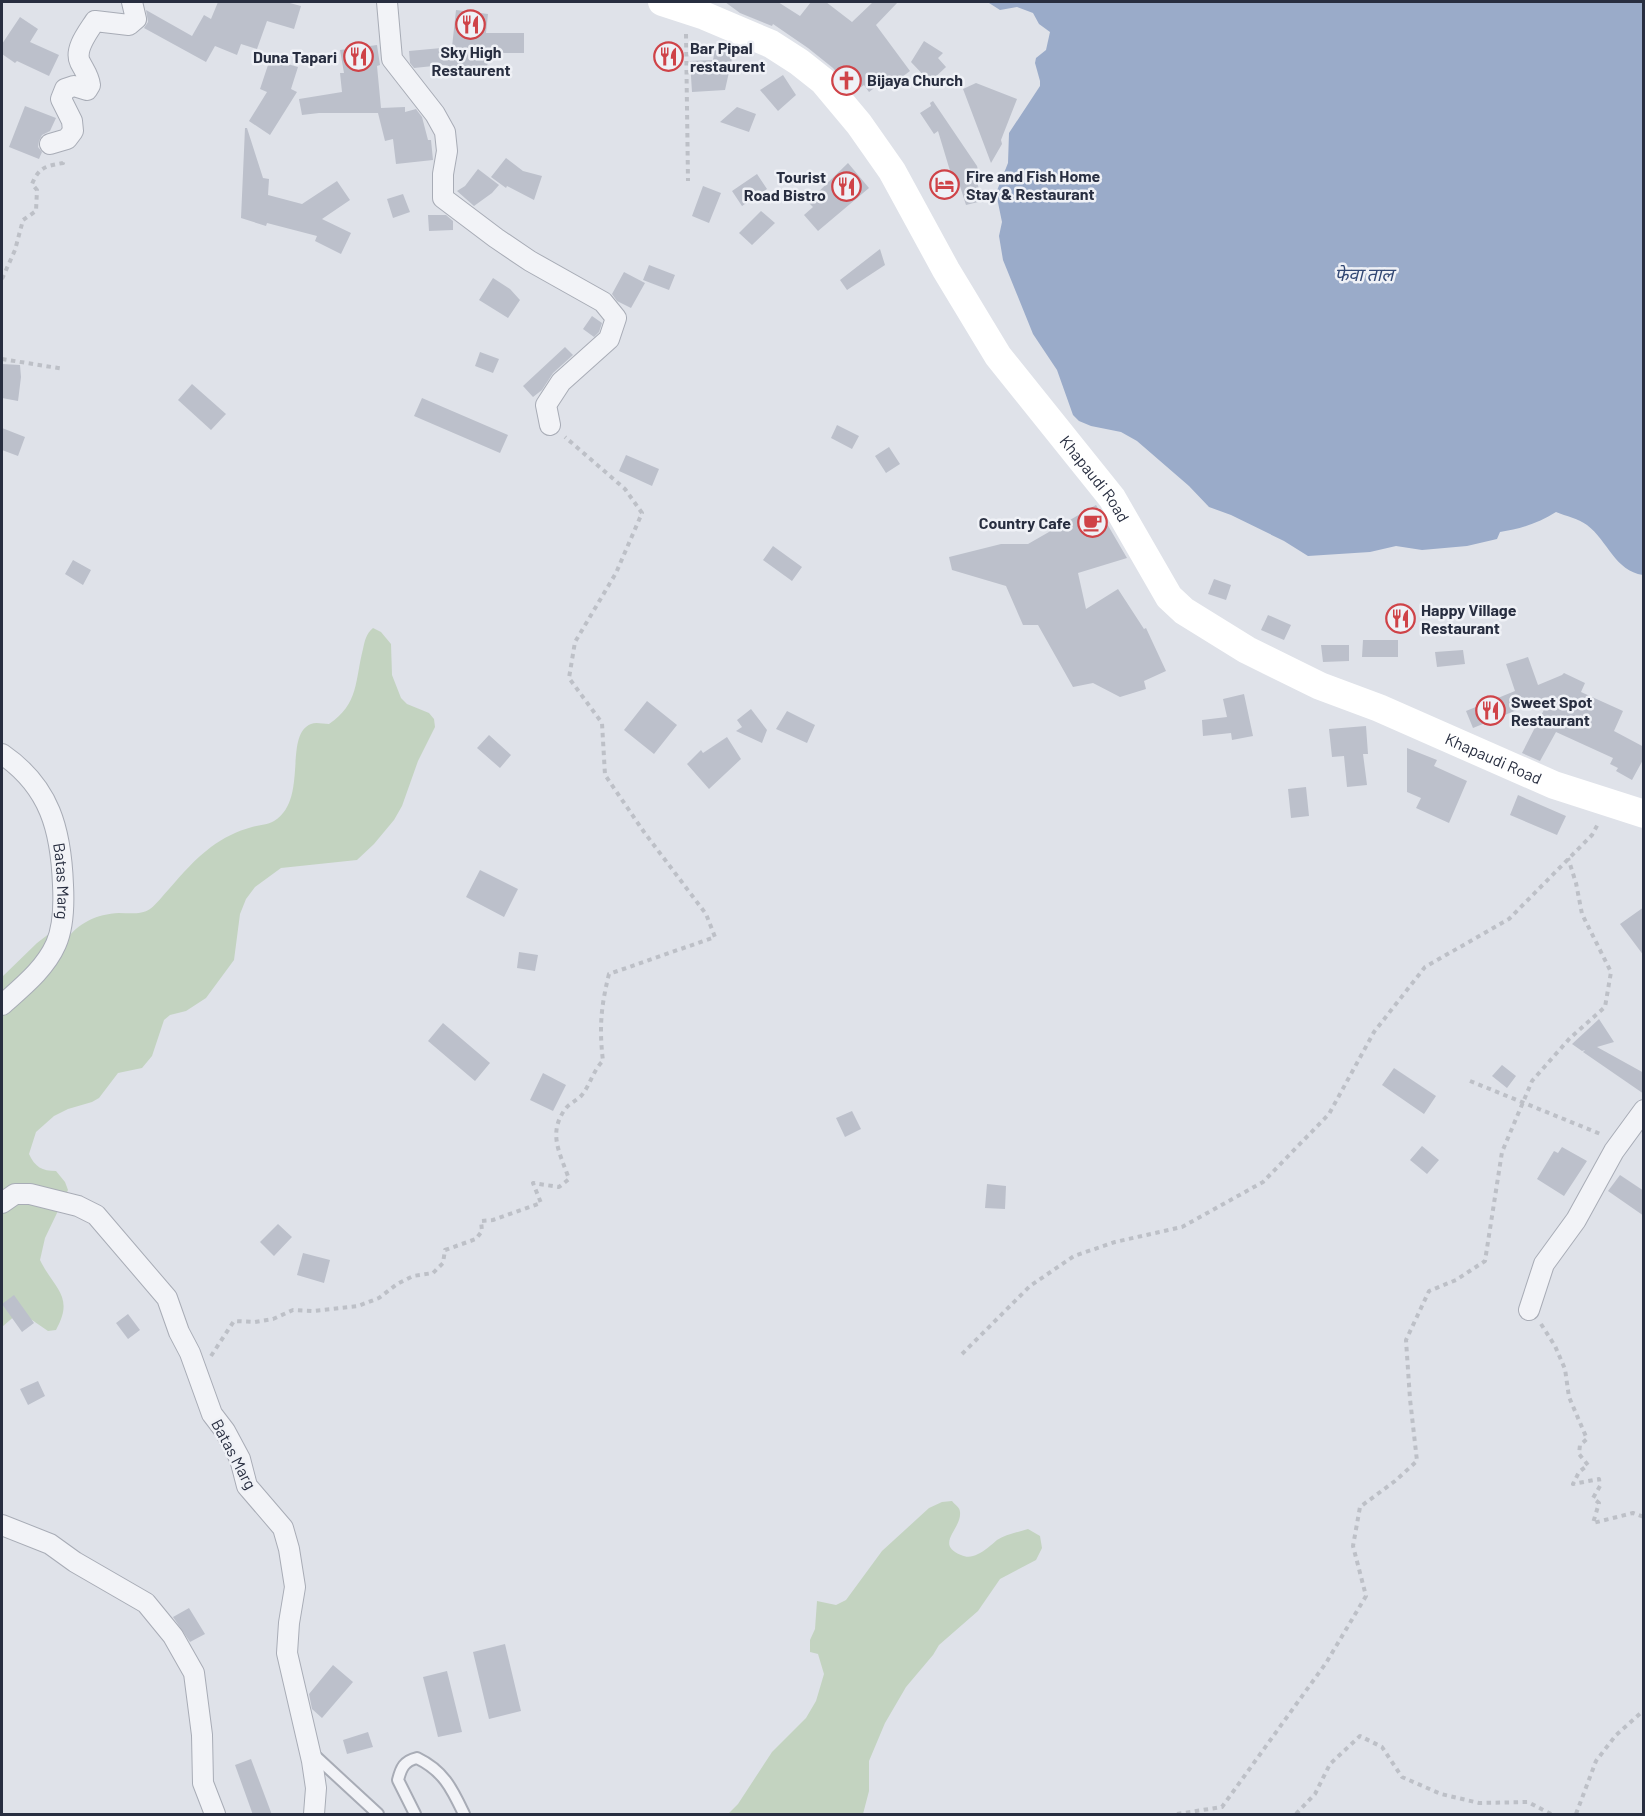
<svg xmlns="http://www.w3.org/2000/svg" width="1645" height="1816" viewBox="0 0 1645 1816" font-family="Barlow,'Noto Sans Devanagari',sans-serif">
  <style>
    .green { fill: #c3d3c0 }
    .water { fill: #9aabc9 }
    .building { fill: #bcc0cb }
    .lines { fill: none; stroke-linecap: round; stroke-linejoin: round }
    .lane-casing { stroke: #a8acb6; stroke-width: 14 }
    .street-casing { stroke: #a8acb6; stroke-width: 22 }
    .path { stroke: #bdc0c7; stroke-width: 4; stroke-dasharray: 4.5 4.5; stroke-linecap: butt }
    .lane { stroke: #f2f3f7; stroke-width: 10 }
    .street { stroke: #f2f3f7; stroke-width: 20 }
    .secondary { stroke: #fff; stroke-width: 28 }
    .labels { text-anchor: middle; stroke-width: 5; stroke-linejoin: round; paint-order: stroke }
    .poi-label { font-size: 16px; font-weight: bold; fill: #282e40; stroke: #eff1f6; text-anchor: start }
    .street-label { font-size: 16px; fill: #282e40; stroke: #eff1f6 }
    .water-label { font-size: 18px; font-style: italic; fill: #324874; stroke: #eff1f6 }
  </style>
  <rect width="100%" height="100%" fill="#dfe2e9"/>
  <path class="green" d="M 373,628 L 381,632 L 391,644 L 392,675 L 401,698 L 407,704 L 429,713 L 434,719 L 435,727 L 418,761 L 402,806 L 394,820 L 374,844 L 357,860 L 281,868 L 255,887 L 246,899 L 240,914 L 234,960 L 206,998 L 186,1011 L 170,1015 L 164,1020 L 152,1056 L 142,1068 L 118,1073 L 99,1098 L 92,1102 L 68,1109 L 54,1116 L 36,1132 L 29,1154 C 35,1167 42,1171 56,1171 L 65,1182 L 68,1190 L 45,1238 L 40,1260 C 54,1289 75,1296 56,1330 L 48,1331 L 32,1320 L 17,1314 L 2,1327 L 2,977 L 37,943 L 71,917 L 65,942 C 77,923 97,914 119,913 C 129,913 141,915 150,909 C 157,904 163,895 169,889 C 182,874 195,859 211,847 C 223,838 237,831 252,827 C 259,825 267,825 274,821 C 309,800 283,735 311,724 C 316,722 323,724 329,724 C 359,704 355,680 363,649 C 365,640 366,634 373,628 Z
    M 952,1501 C 955,1505 960,1507 960,1512 C 962,1529 934,1544 961,1555 C 967,1558 972,1557 978,1554 C 985,1551 991,1545 997,1540 C 1005,1535 1018,1532 1028,1529 L 1040,1536 L 1042,1548 L 1036,1560 L 1000,1579 L 978,1611 L 939,1645 L 933,1655 L 906,1687 L 885,1723 L 869,1761 L 869,1791 L 863,1814 L 728,1814 L 738,1804 L 772,1752 L 806,1718 L 816,1701 L 824,1674 L 818,1654 L 810,1652 L 810,1640 L 815,1629 L 817,1601 L 836,1605 L 846,1600 L 882,1551 L 929,1508 L 942,1502 Z"/>
  <path class="water" d="M 989,2 L 1643,2 L 1643,575 C 1615,571 1608,541 1587,525 C 1579,519 1566,516 1556,512 C 1539,523 1520,529 1500,532 L 1497,539 L 1467,546 L 1422,550 L 1396,546 L 1370,552 L 1308,556 L 1284,541 L 1231,515 L 1209,507 L 1189,486 L 1137,441 L 1121,432 L 1091,426 L 1079,421 L 1073,415 L 1057,370 L 1033,334 L 1003,260 L 999,236 L 1002,222 L 996,193 L 1008,163 L 1009,133 L 1040,86 L 1040,81 L 1035,63 L 1036,58 L 1046,50 L 1050,32 L 1039,24 L 1033,13 L 1017,7 L 1000,10 L 989,3 Z"/>
  <path class="building" d="M 218,2 L 286,2 L 301,6 L 294,29 L 267,21 L 257,49 L 241,44 L 237,55 L 215,46 L 206,62 L 144,28 L 148,22 L 146,10 L 192,36 L 204,15 L 211,19 Z
    M 725,2 L 778,2 L 800,16 L 811,2 L 826,2 L 852,22 L 873,2 L 898,2 L 876,25 L 910,71 L 886,89 L 881,83 L 869,92 L 864,85 L 854,92 L 833,68 L 808,48 L 773,24 L 772,26 L 740,13 Z
    M 456,10 L 488,14 L 486,33 L 524,33 L 524,53 L 490,53 L 485,75 L 443,65 L 414,68 L 410,63 L 409,51 L 452,47 Z
    M 20,17 L 38,29 L 30,42 L 59,55 L 49,76 L 17,61 L 15,63 L 2,54 L 2,44 Z
    M 924,41 L 943,53 L 938,58 L 946,67 L 930,82 L 911,62 Z
    M 377,45 L 380,65 L 377,66 L 381,108 L 405,107 L 405,112 L 416,109 L 422,117 L 428,140 L 431,140 L 433,160 L 396,164 L 393,139 L 385,141 L 378,113 L 319,113 L 302,115 L 299,99 L 342,92 L 340,73 L 344,73 L 340,50 Z
    M 715,50 L 733,54 L 725,90 L 692,92 L 690,61 L 713,60 Z
    M 270,59 L 298,67 L 291,89 L 297,92 L 270,135 L 249,121 L 267,92 L 260,89 Z
    M 783,75 L 796,95 L 778,111 L 760,90 Z
    M 976,83 L 1017,99 L 1001,140 L 1002,144 L 991,163 L 963,89 Z
    M 933,101 L 977,166 L 980,177 L 976,178 L 982,201 L 966,205 L 959,183 L 954,184 L 938,131 L 934,134 L 920,113 L 931,106 L 930,103 Z
    M 25,106 L 56,118 L 50,131 L 42,135 L 39,141 L 38,147 L 42,152 L 39,159 L 9,147 Z
    M 737,107 L 756,114 L 749,132 L 720,122 Z
    M 245,128 L 247,128 L 263,178 L 269,179 L 268,195 L 302,204 L 337,181 L 350,200 L 322,219 L 351,233 L 341,254 L 315,241 L 317,236 L 267,223 L 266,226 L 241,218 Z
    M 506,158 L 523,171 L 542,176 L 534,200 L 507,186 L 506,188 L 491,177 Z
    M 848,163 L 869,188 L 818,231 L 804,215 L 813,207 L 808,202 Z
    M 478,169 L 499,185 L 492,193 L 474,206 L 457,191 L 465,186 Z
    M 757,174 L 767,189 L 742,206 L 732,191 Z
    M 703,186 L 721,193 L 709,223 L 692,216 Z
    M 403,194 L 410,212 L 393,218 L 387,199 Z
    M 761,211 L 775,223 L 752,245 L 739,233 Z
    M 428,215 L 446,215 L 453,221 L 453,230 L 429,231 Z
    M 880,249 L 885,265 L 847,290 L 840,280 Z
    M 649,265 L 675,275 L 669,290 L 643,280 Z
    M 624,272 L 645,283 L 631,308 L 617,301 L 612,294 Z
    M 493,278 L 510,289 L 520,300 L 508,318 L 479,300 Z
    M 592,316 L 602,323 L 599,332 L 594,337 L 583,329 Z
    M 565,347 L 573,355 L 553,373 L 542,390 L 533,397 L 523,386 Z
    M 480,352 L 499,359 L 493,373 L 475,366 Z
    M 2,364 L 20,365 L 21,377 L 18,401 L 2,398 Z
    M 192,384 L 226,414 L 211,430 L 178,400 Z
    M 422,398 L 508,435 L 500,453 L 414,416 Z
    M 837,425 L 859,436 L 852,449 L 831,438 Z
    M 2,428 L 25,437 L 18,456 L 2,450 Z
    M 889,447 L 900,464 L 886,473 L 875,456 Z
    M 626,455 L 659,469 L 652,486 L 619,471 Z
    M 1096,505 L 1127,558 L 1078,573 L 1086,609 L 1118,589 L 1144,629 L 1146,628 L 1166,671 L 1144,681 L 1146,689 L 1120,697 L 1093,683 L 1073,687 L 1038,625 L 1023,625 L 1006,586 L 952,570 L 949,557 L 1001,544 L 1028,544 Z
    M 773,546 L 802,567 L 792,581 L 763,560 Z
    M 73,560 L 91,570 L 83,585 L 65,574 Z
    M 1214,579 L 1231,585 L 1226,600 L 1208,594 Z
    M 1268,615 L 1291,625 L 1284,640 L 1261,630 Z
    M 1363,640 L 1398,640 L 1398,657 L 1362,657 Z
    M 1321,645 L 1349,645 L 1349,661 L 1323,662 Z
    M 1463,650 L 1465,664 L 1437,667 L 1435,652 Z
    M 1528,657 L 1538,685 L 1562,675 L 1564,673 L 1585,683 L 1581,692 L 1623,711 L 1614,731 L 1644,747 L 1644,758 L 1632,780 L 1616,771 L 1618,768 L 1610,764 L 1613,758 L 1556,732 L 1540,761 L 1522,753 L 1551,696 L 1473,728 L 1466,711 L 1515,691 L 1506,664 Z
    M 1244,694 L 1253,736 L 1232,740 L 1231,733 L 1203,736 L 1202,720 L 1227,717 L 1223,699 Z
    M 647,701 L 677,725 L 654,754 L 624,730 Z
    M 751,709 L 767,730 L 762,743 L 736,731 L 742,727 L 737,720 Z
    M 787,711 L 815,725 L 807,743 L 776,729 Z
    M 1366,726 L 1368,754 L 1363,754 L 1367,785 L 1347,787 L 1344,756 L 1332,757 L 1329,729 Z
    M 489,735 L 511,755 L 500,768 L 477,748 Z
    M 727,737 L 741,759 L 709,789 L 687,764 L 701,750 L 703,753 Z
    M 1407,748 L 1437,760 L 1434,766 L 1467,781 L 1449,823 L 1416,808 L 1421,798 L 1407,792 Z
    M 1306,787 L 1309,816 L 1291,818 L 1288,789 Z
    M 1518,795 L 1566,816 L 1557,835 L 1510,815 Z
    M 480,870 L 518,889 L 504,917 L 466,897 Z
    M 1644,907 L 1644,956 L 1620,924 Z
    M 519,952 L 538,955 L 535,971 L 517,968 Z
    M 1599,1019 L 1614,1042 L 1597,1047 L 1644,1073 L 1644,1094 L 1583,1052 L 1585,1050 L 1582,1051 L 1572,1044 Z
    M 443,1023 L 490,1063 L 475,1081 L 428,1041 Z
    M 1502,1065 L 1516,1076 L 1507,1088 L 1492,1076 Z
    M 1394,1068 L 1436,1096 L 1424,1114 L 1382,1085 Z
    M 543,1073 L 566,1085 L 553,1111 L 530,1100 Z
    M 852,1111 L 861,1129 L 845,1137 L 836,1118 Z
    M 1422,1146 L 1439,1160 L 1427,1174 L 1410,1160 Z
    M 1562,1147 L 1587,1161 L 1564,1196 L 1537,1179 L 1554,1151 L 1558,1153 Z
    M 1620,1175 L 1644,1191 L 1644,1216 L 1608,1191 Z
    M 987,1184 L 1006,1186 L 1005,1209 L 985,1208 Z
    M 278,1224 L 292,1237 L 274,1256 L 260,1242 Z
    M 303,1253 L 330,1260 L 324,1283 L 297,1275 Z
    M 14,1295 L 34,1323 L 22,1332 L 2,1304 Z
    M 128,1314 L 140,1330 L 128,1339 L 116,1323 Z
    M 38,1381 L 45,1396 L 28,1405 L 20,1389 Z
    M 189,1608 L 205,1634 L 190,1642 L 173,1617 Z
    M 505,1644 L 521,1711 L 489,1719 L 473,1652 Z
    M 333,1665 L 353,1682 L 322,1718 L 312,1709 L 309,1694 Z
    M 447,1671 L 462,1732 L 438,1737 L 423,1677 Z
    M 368,1732 L 373,1747 L 347,1754 L 343,1740 Z
    M 251,1759 L 272,1815 L 253,1815 L 235,1765 Z"/>
  <g class="lines">
    <defs>
      <path id="lane" d="M 313,1754 L 378,1814
        M 415,1814 L 398,1780 C 401,1768 404,1761 417,1758 C 444,1771 452,1789 464,1814"/>
      <g id="street">
        <path d="M 387,2 L 392,59 L 435,114 L 445,132 L 447,151 L 443,174 L 443,198 L 496,238 L 530,261 L 603,302 L 616,318 L 609,339 L 561,382 L 546,405 L 550,425"/>
        <path d="M 50,144 L 67,139 L 73,131 L 72,121 L 61,99 L 65,89 L 74,86 L 87,90 L 90,85 C 89,76 84,70 80,62 C 74,49 88,32 95,21 L 129,25 L 136,19 L 132,2"/>
        <path id="s1" d="M 2,754 C 50,787 61,830 63,885 C 64,904 64,926 56,944 C 45,969 22,987 2,1005"/>
        <path d="M 2,1203 L 15,1194 L 30,1194 L 78,1206 L 96,1215 L 167,1298 L 179,1332 L 190,1353 L 212,1414 L 225,1431 L 240,1459 L 247,1486 L 283,1528 L 289,1549 L 295,1587 L 289,1623 L 287,1653 L 312,1761 L 316,1788 L 314,1814"/>
        <path d="M 1529,1310 L 1544,1264 L 1576,1220 L 1614,1151 L 1644,1110"/>
        <path d="M 2,1525 L 50,1544 L 75,1562 L 146,1603 L 173,1636 L 194,1673 L 202,1735 L 203,1783 L 215,1814"/>
      </g>
    </defs>
    <use href="#lane" class="lane-casing"/>
    <use href="#street" class="street-casing"/>
    <path class="path" d="M 686,34 L 688,181
      M 2,279 L 15,250 L 23,220 L 36,211 L 37,190 L 32,184 C 39,167 46,166 63,163 L 64,160
      M 2,359 L 64,369
      M 1470,1081 L 1603,1135
      M 1541,1324 L 1555,1346 L 1565,1369 L 1569,1397 L 1587,1439 L 1580,1445 L 1579,1454 L 1588,1465 L 1579,1472 L 1573,1484 L 1599,1479 L 1600,1486 L 1593,1498 L 1599,1503 L 1593,1523 L 1633,1513 L 1644,1517
      M 962,1354 L 1030,1286 L 1074,1256 L 1115,1242 L 1182,1227 L 1263,1182 L 1329,1114 L 1374,1032 L 1425,967 L 1509,919 L 1592,835 L 1599,822
      M 211,1356 L 234,1321 L 255,1322 L 273,1319 L 293,1310 L 313,1311 L 358,1306 L 379,1298 L 397,1284 L 413,1276 L 433,1273 L 443,1263 L 445,1250 L 476,1239 L 482,1231 L 481,1221 L 493,1220 L 541,1203 L 533,1183 L 559,1187 L 569,1179 C 560,1153 547,1133 566,1108 C 570,1103 576,1101 581,1096 C 590,1086 593,1070 603,1061 C 599,1028 601,1006 609,974 L 715,937 L 706,914 L 644,832 L 605,775 L 602,723 L 569,678 L 575,642 L 616,573 L 642,513 L 625,489 L 565,437
      M 1644,1561 L 1644,1562
      M 1177,1814 L 1222,1807 L 1326,1663 L 1366,1596 L 1353,1546 L 1360,1507 L 1395,1481 L 1417,1461 L 1410,1399 L 1406,1340 L 1429,1291 L 1456,1280 L 1485,1261 L 1502,1152 L 1532,1081 L 1570,1038 L 1605,1007 L 1611,972 L 1582,914 L 1576,883 L 1568,858
      M 1296,1814 L 1315,1794 L 1330,1764 L 1360,1736 L 1382,1747 L 1402,1777 L 1441,1794 L 1479,1803 L 1528,1802 L 1551,1814
      M 1576,1814 L 1596,1761 L 1616,1735 L 1644,1710"/>
    <use href="#lane" class="lane"/>
    <use href="#street" class="street"/>
    <path class="secondary" id="s2" d="M 662,2 L 705,16 L 771,44 L 799,62 L 823,81 L 859,124 L 892,171 L 946,270 L 998,356 L 1112,498 L 1169,597 L 1184,611 L 1247,650 L 1320,686 L 1379,708 L 1554,785 L 1644,814"/>
  </g>
  <defs>
    <symbol id="restaurant-ring" viewBox="-11 -11 22 22"><circle r="9.5" fill="#eff1f6" stroke="#cf4348" stroke-width="1.5"/><path d="M-5-6h1v4h1v-4h1v4h1v-4h1v5L-1.5 .5V6h-2V.5L-5-1ZM5-6V6H3V1.5H1.5Q1.5-4 5-6Z" fill="#cf4348"/></symbol>
    <symbol id="church-ring" viewBox="-11 -11 22 22"><circle r="9.5" fill="#eff1f6" stroke="#cf4348" stroke-width="1.5"/><path d="M-1.2-6h2.4v3.5h3.3v2.4h-3.3V6h-2.4V-.1h-3.3v-2.4h3.3Z" fill="#cf4348"/></symbol>
    <symbol id="hotel-ring" viewBox="-11 -11 22 22"><circle r="9.5" fill="#eff1f6" stroke="#cf4348" stroke-width="1.5"/><path d="M-6-4.5h1.5V1H6V5H4.5V3h-9V5H-6ZM-4 0a1.8 1.8 0 1 1 3.6 0ZM.5 0V-2.5h3Q6-2.5 6 0Z" fill="#cf4348"/></symbol>
    <symbol id="cafe-ring" viewBox="-11 -11 22 22"><circle r="9.5" fill="#eff1f6" stroke="#cf4348" stroke-width="1.5"/><path d="M-5.5-4.5H6V0H3Q3 3.5 0 3.5H-2.5Q-5.5 3.5-5.5 0ZM3-3.2v2h1.7v-2ZM-6 4.5H4V6H-6Z" fill="#cf4348"/></symbol>
  </defs>
  <g fill-rule="evenodd">
    <use href="#restaurant-ring" x="454" y="8" width="33" height="33"/>
    <use href="#restaurant-ring" x="342" y="40" width="33" height="33"/>
    <use href="#restaurant-ring" x="652" y="40" width="33" height="33"/>
    <use href="#church-ring" x="830" y="64" width="33" height="33"/>
    <use href="#hotel-ring" x="928" y="168" width="33" height="33"/>
    <use href="#restaurant-ring" x="830" y="170" width="33" height="33"/>
    <use href="#cafe-ring" x="1076" y="506" width="33" height="33"/>
    <use href="#restaurant-ring" x="1384" y="602" width="33" height="33"/>
    <use href="#restaurant-ring" x="1474" y="694" width="33" height="33"/>
  </g>
  <g class="labels">
    <g class="poi-label">
      <text x="690" y="54">Bar Pipal<tspan x="690" dy="18">restaurent</tspan></text>
      <text x="471" y="58" text-anchor="middle">Sky High<tspan x="471" dy="18">Restaurent</tspan></text>
      <text x="337" y="63" text-anchor="end">Duna Tapari</text>
      <text x="867" y="86">Bijaya Church</text>
      <text x="966" y="182">Fire and Fish Home<tspan x="966" dy="18">Stay &amp; Restaurant</tspan></text>
      <text x="826" y="183" text-anchor="end">Tourist<tspan x="826" dy="18">Road Bistro</tspan></text>
      <text x="1071" y="529" text-anchor="end">Country Cafe</text>
      <text x="1421" y="616">Happy Village<tspan x="1421" dy="18">Restaurant</tspan></text>
      <text x="1511" y="708">Sweet Spot<tspan x="1511" dy="18">Restaurant</tspan></text>
    </g>
    <g class="street-label">
      <text dy="6" stroke="none"><textPath href="#s2" startOffset="664">Khapaudi Road</textPath></text>
      <text dy="6" stroke="none"><textPath href="#s2" startOffset="1168">Khapaudi Road</textPath></text>
      <text dy="6" stroke="none"><textPath href="#s1" startOffset="147">Batas Marg</textPath></text>
      <text transform="translate(234 1454) rotate(62)" y="6">Batas Marg</text>
    </g>
    <g class="water-label">
      <text x="1364" y="281">फेवा ताल</text>
    </g>
  </g>
  <rect width="1645" height="1816" fill="none" stroke="#282e40" stroke-width="6"/>
</svg>
